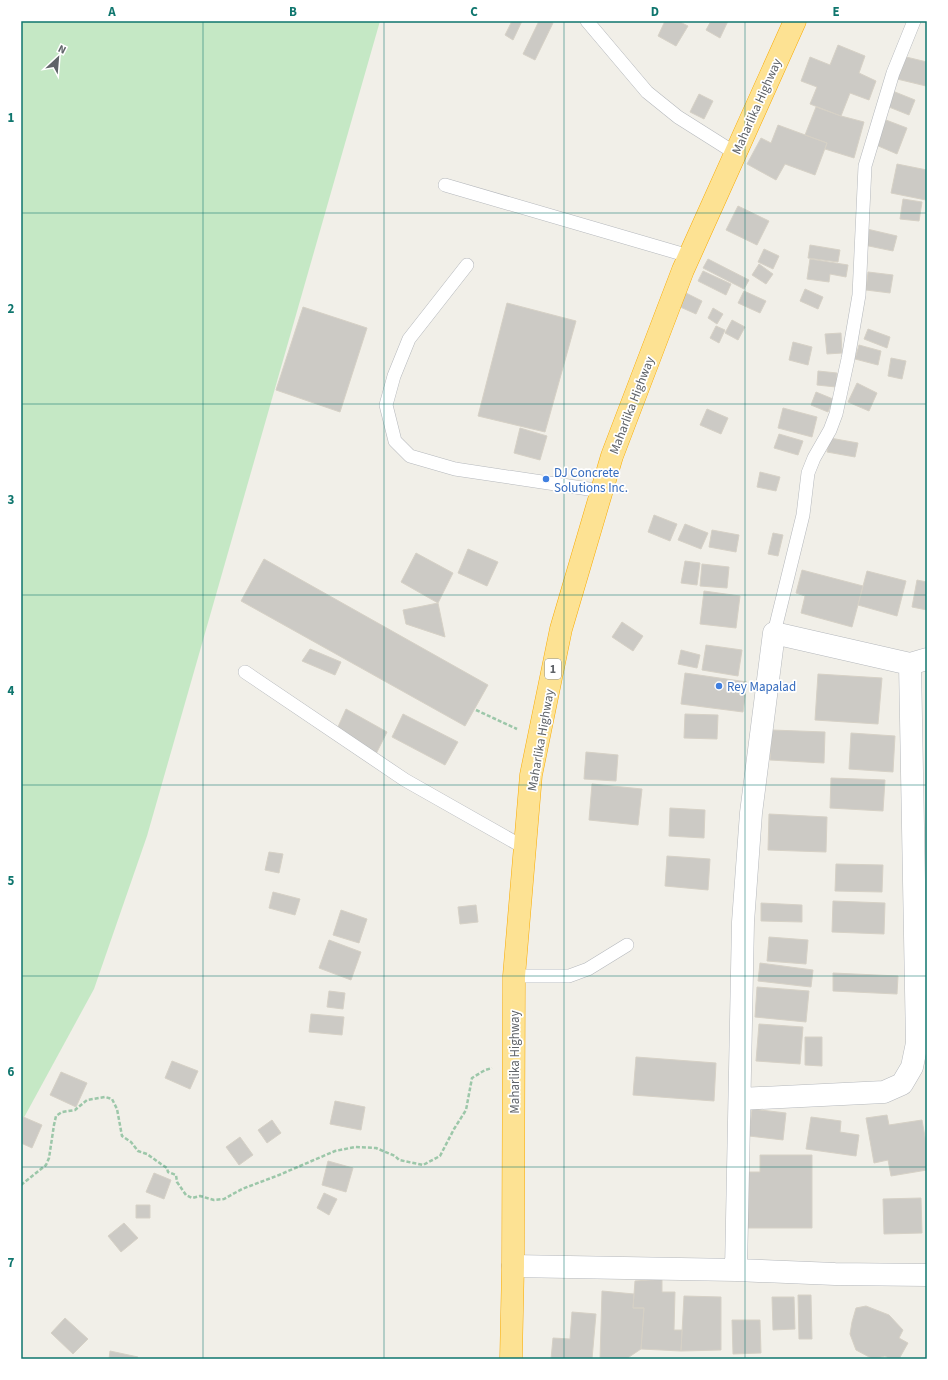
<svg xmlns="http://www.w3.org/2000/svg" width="948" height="1380" viewBox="0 0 948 1380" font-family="'Source Sans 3',sans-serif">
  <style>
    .green { fill: #c5e8c5 }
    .building { fill: #cccac5; stroke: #d6d1c6 }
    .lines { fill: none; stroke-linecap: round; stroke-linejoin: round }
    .lane-casing { stroke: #b5b8bc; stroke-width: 14 }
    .street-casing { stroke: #b5b8bc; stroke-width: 23 }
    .highway-casing { stroke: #f9ab00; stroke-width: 23 }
    .path { stroke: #9cc7a9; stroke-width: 2.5; stroke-dasharray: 4 2; stroke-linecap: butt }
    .lane { stroke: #fff; stroke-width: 13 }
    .street { stroke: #fff; stroke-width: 22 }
    .highway { stroke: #fde293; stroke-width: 22 }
    .grid { fill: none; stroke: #0f766e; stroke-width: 1; stroke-opacity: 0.55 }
    .shop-dot { fill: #3f7fe0; stroke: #fff; stroke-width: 1.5 }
    .labels { text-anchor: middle; stroke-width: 3.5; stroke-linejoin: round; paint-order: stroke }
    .shield { fill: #fff; stroke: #8f9295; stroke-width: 1 }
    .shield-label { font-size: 12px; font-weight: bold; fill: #5f6368 }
    .street-label { font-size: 13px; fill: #5f6368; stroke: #fff }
    .shop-label { font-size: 13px; fill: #366cbe; stroke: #fff; text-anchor: start }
    .neatline { fill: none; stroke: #0f766e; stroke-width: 1.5 }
    .grid-label { font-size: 13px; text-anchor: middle; font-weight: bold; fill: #0f766e }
  </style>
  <rect width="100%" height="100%" fill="#f1efe8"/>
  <path class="green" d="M 21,21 L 380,21 L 147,836 L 94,989 L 21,1123 Z"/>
  <path class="building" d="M 512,21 L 522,21 L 513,40 L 505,35 Z
    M 539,21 L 548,21 L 553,23 L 535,60 L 523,54 Z
    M 665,21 L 678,21 L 688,26 L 676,46 L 658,36 Z
    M 711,21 L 728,21 L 720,38 L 706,30 Z
    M 838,45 L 865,56 L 859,73 L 876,81 L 869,100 L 850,93 L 841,116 L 810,104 L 817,87 L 801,81 L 810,57 L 830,65 Z
    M 902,56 L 927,62 L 927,80 L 926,86 L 897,79 Z
    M 890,90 L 915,100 L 909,115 L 884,105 Z
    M 699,94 L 713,101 L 704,119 L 690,112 Z
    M 816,107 L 841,116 L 864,122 L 854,158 L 825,149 L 827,143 L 805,135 Z
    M 886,120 L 907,128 L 897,154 L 876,145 Z
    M 778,125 L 827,143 L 815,175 L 785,164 L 776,180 L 747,164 L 761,138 L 771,143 Z
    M 897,164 L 927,170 L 926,200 L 891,193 Z
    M 903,199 L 922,202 L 919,221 L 900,219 Z
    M 738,206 L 769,221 L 757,245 L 726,230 Z
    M 867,229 L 897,236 L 893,251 L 864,245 Z
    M 810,245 L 840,250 L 838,262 L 808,258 Z
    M 764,249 L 779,256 L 773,269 L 758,262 Z
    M 708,259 L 749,280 L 744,289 L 703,268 Z
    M 810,259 L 848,265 L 846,277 L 830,274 L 829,282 L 807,279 Z
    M 759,264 L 773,274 L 766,284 L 752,275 Z
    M 703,271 L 731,284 L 726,295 L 698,281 Z
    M 868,272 L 893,275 L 890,293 L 866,290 Z
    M 805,289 L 823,297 L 818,309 L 800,301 Z
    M 744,291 L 766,301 L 760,313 L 738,303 Z
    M 684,292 L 702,301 L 696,314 L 678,306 Z
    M 507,303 L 576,321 L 545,432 L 478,416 Z
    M 303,307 L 367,328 L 340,412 L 276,390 Z
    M 713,308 L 723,314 L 717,324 L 708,318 Z
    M 732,320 L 745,327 L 738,340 L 725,333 Z
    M 716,326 L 725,330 L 719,343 L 710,338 Z
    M 868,329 L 890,337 L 887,348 L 864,339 Z
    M 841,333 L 842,353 L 827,354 L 825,334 Z
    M 793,342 L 812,347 L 808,365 L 789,360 Z
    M 859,345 L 881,351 L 878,365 L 855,359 Z
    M 891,358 L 906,361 L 902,379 L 888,376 Z
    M 818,371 L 837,373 L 836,387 L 817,385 Z
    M 857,383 L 877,393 L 869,411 L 848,402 Z
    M 816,392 L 833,399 L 828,412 L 811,405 Z
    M 783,408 L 817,417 L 812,437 L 778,428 Z
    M 707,409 L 728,418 L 721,434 L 700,425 Z
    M 520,428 L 547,436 L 540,460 L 514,453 Z
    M 779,434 L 803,441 L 798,455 L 774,448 Z
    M 830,438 L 858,443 L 855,457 L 827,452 Z
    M 760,472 L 780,477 L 776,491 L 757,487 Z
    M 654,515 L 677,524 L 670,541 L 648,532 Z
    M 685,524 L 708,533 L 701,549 L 678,540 Z
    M 712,530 L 739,535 L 736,552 L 709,547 Z
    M 773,533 L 783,535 L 778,556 L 768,554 Z
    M 468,549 L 498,562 L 487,586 L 458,573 Z
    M 416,553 L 453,573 L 438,603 L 401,582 Z
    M 264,559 L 488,685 L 465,726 L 241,601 Z
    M 685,561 L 700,563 L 697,585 L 681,583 Z
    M 702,564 L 729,567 L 727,588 L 700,586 Z
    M 802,570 L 863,586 L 852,627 L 801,613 L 805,596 L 796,593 Z
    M 867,571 L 906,581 L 897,616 L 858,605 Z
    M 917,580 L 927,582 L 927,610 L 912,607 Z
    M 704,591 L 740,596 L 736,628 L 700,624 Z
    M 438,603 L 445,637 L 406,624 L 403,610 Z
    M 622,622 L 643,636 L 633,651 L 612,637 Z
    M 706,645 L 742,650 L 738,676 L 702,670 Z
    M 310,649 L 341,662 L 335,675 L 302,661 Z
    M 681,650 L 700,655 L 697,668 L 678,664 Z
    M 685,673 L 747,682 L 743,712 L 681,704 Z
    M 818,674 L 882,678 L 878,724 L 815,720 Z
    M 346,709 L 387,732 L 376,754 L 337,729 Z
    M 403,714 L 458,742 L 445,765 L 392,737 Z
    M 685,714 L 718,715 L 717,739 L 684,738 Z
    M 772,730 L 825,732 L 824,763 L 770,760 Z
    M 851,733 L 895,736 L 893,772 L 849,769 Z
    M 586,752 L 618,755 L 616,781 L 584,779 Z
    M 831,778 L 885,780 L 883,811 L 830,808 Z
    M 592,784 L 642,789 L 638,825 L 589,820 Z
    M 670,808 L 705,810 L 704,838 L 669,836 Z
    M 769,814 L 827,817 L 826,852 L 768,850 Z
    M 269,852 L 283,854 L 279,873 L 265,870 Z
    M 667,856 L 710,859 L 708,890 L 665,886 Z
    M 836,864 L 883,865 L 882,892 L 835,891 Z
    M 273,892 L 300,899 L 295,915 L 269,908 Z
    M 833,901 L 885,903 L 884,934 L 832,932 Z
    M 761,903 L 802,905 L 802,922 L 761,921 Z
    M 476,905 L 478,922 L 460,924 L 458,907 Z
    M 341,910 L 367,919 L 359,943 L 333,935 Z
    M 769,937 L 808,940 L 806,964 L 767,961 Z
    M 329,940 L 361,952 L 351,980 L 319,968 Z
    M 760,963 L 813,970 L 811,987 L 758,981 Z
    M 833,973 L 898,976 L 897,994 L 833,991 Z
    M 757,987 L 809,991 L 806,1022 L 755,1017 Z
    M 329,991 L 345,993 L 343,1009 L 327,1007 Z
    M 311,1014 L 344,1017 L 342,1035 L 309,1032 Z
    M 759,1024 L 803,1027 L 800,1064 L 756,1061 Z
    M 805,1037 L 822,1037 L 822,1066 L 805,1065 Z
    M 636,1057 L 716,1063 L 714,1101 L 633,1095 Z
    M 172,1061 L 198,1071 L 190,1089 L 165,1078 Z
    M 61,1072 L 87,1083 L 76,1107 L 50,1095 Z
    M 335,1101 L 365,1107 L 361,1130 L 330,1124 Z
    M 752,1109 L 786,1113 L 783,1140 L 749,1136 Z
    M 887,1115 L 889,1125 L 922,1120 L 927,1148 L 927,1170 L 891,1176 L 888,1160 L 874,1163 L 866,1118 Z
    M 21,1116 L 42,1125 L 32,1148 L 21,1143 Z
    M 811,1117 L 841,1121 L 840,1132 L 859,1135 L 856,1156 L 806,1149 Z
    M 272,1120 L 281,1133 L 267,1143 L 258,1130 Z
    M 240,1137 L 253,1155 L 239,1165 L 226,1147 Z
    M 760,1155 L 812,1155 L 812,1228 L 747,1228 L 748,1172 L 760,1172 Z
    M 328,1161 L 353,1168 L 346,1192 L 322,1185 Z
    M 154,1173 L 171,1180 L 164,1199 L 146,1192 Z
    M 324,1193 L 337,1199 L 329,1215 L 317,1208 Z
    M 921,1198 L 922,1233 L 884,1234 L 883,1199 Z
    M 136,1205 L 150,1205 L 150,1218 L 136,1218 Z
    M 124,1223 L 138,1238 L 121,1252 L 108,1236 Z
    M 662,1279 L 662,1292 L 675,1292 L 674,1330 L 682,1330 L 681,1351 L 641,1349 L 644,1308 L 633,1308 L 635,1281 Z
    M 602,1291 L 634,1294 L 633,1308 L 644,1308 L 641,1349 L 626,1359 L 600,1359 Z
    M 798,1295 L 811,1295 L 812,1339 L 799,1339 Z
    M 684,1296 L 721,1297 L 721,1350 L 681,1351 Z
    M 772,1297 L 794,1297 L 795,1329 L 773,1330 Z
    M 866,1306 L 889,1315 L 903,1330 L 899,1338 L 908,1343 L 899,1359 L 891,1359 L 885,1356 L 873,1359 L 856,1350 L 850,1334 L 852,1322 L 856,1308 Z
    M 572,1312 L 596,1314 L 592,1359 L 551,1359 L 553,1338 L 570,1339 Z
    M 65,1318 L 88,1339 L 73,1354 L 51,1333 Z
    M 732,1320 L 760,1320 L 761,1353 L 733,1354 Z
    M 110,1351 L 138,1357 L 137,1359 L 109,1359 Z"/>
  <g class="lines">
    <defs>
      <path id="lane" d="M 587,21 L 647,92 L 678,117 L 735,153
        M 445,185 L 689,256
        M 467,265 L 409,339 L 394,376 L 386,405 L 395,441 L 410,456 L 455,469 L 602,491
        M 774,633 L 803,515 L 808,473 L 814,458 L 830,430 L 836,414 L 848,359 L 859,295 L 865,166 L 893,73 L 914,21
        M 245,672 L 405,780 L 525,848
        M 514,976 L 569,976 L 588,969 L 627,945"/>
      <path id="street" d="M 740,1099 L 884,1092 L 902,1084 L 912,1067 L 917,1043 L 910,664
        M 513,1266 L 736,1270 L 835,1274 L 927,1275
        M 736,1270 L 743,922 L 751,813 L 774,633 L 910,664 L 927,659"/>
      <path id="highway" d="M 511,1359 L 513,1266 L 514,976 L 531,775 L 561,629 L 612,456 L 683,270 L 795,21"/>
    </defs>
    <use href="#lane" class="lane-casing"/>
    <use href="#street" class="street-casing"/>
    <use href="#highway" class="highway-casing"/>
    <path class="path" d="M 476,710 L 517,729
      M 21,1185 L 46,1165 L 49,1158 L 54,1125 L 56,1116 L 62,1112 L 75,1110 L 87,1100 L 105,1097 L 112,1099 L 117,1109 L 122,1136 L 131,1142 L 138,1151 L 147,1154 L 161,1164 L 167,1168 L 168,1172 L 176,1175 L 177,1182 L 186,1195 L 192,1198 L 200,1196 L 214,1200 L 224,1199 L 242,1189 L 279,1175 L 335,1151 L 355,1147 L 376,1148 L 395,1156 L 399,1160 L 423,1165 L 440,1156 L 454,1129 L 466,1110 L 472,1078 L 485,1070 L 492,1068"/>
    <use href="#lane" class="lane"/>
    <use href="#street" class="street"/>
    <use href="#highway" class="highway"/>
  </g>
  <path class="grid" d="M 203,21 L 203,1359M 384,21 L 384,1359M 564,21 L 564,1359M 745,21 L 745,1359M 21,213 L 927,213M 21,404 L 927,404M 21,595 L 927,595M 21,785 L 927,785M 21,976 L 927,976M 21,1167 L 927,1167"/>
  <g class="shop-dot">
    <circle cx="546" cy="479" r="4"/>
    <circle cx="719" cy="686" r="4"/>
  </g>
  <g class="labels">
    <rect class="shield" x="545" y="659" width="16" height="20" rx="3"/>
    <g class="shield-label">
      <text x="553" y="673">1</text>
    </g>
    <g class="street-label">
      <text transform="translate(756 106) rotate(-66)" y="5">Maharlika Highway</text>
      <text transform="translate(631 405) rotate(-69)" y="5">Maharlika Highway</text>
      <text transform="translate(540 740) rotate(-80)" y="5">Maharlika Highway</text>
      <text transform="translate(514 1062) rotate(-90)" y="5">Maharlika Highway</text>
    </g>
    <g class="shop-label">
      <text x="554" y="477">DJ Concrete<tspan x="554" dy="15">Solutions Inc.</tspan></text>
      <text x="727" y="691">Rey Mapalad</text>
    </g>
  </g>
  <rect width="948" height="1380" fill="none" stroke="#ffffff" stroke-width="44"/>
  <g transform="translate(58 58) rotate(26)" stroke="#ffffff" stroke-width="3" paint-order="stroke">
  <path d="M0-3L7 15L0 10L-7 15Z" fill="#5f6368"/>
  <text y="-6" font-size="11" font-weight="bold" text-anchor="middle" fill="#5f6368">N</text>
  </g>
  <rect x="22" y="22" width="904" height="1336" class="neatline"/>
  <g class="grid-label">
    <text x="112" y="16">A</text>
    <text x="293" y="16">B</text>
    <text x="474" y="16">C</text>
    <text x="655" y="16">D</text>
    <text x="836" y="16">E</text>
    <text x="11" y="122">1</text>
    <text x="11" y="313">2</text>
    <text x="11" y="504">3</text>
    <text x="11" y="695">4</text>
    <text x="11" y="885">5</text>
    <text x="11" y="1076">6</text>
    <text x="11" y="1267">7</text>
  </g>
</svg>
